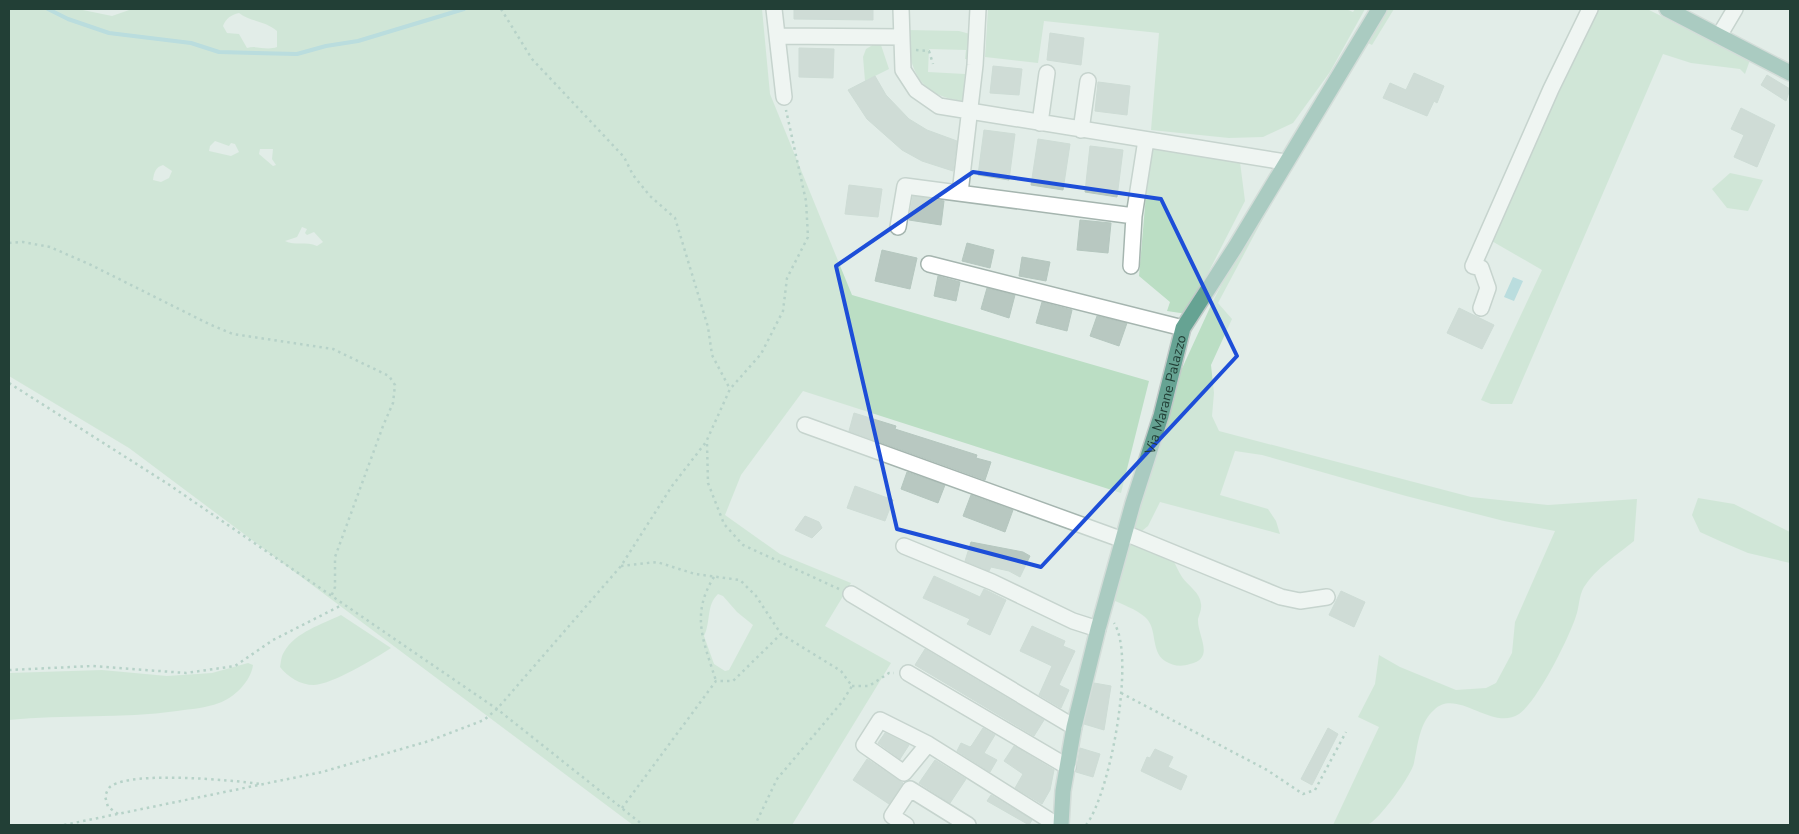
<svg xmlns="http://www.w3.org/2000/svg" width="1799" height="834" viewBox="0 0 1799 834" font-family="'Nunito Sans',sans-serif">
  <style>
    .green { fill: #bbdec4; fill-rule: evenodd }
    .water { fill: #89c9d3 }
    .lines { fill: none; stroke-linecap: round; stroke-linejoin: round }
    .stream { stroke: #89c9d3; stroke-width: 4 }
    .building { fill: #b8c8c1; stroke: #b5c7bf }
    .minor-casing { stroke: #a5b5af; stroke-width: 18 }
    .major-casing { stroke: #c1c9c7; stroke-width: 18 }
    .path { stroke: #82b1a2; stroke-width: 2.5; stroke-dasharray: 2.5 4; stroke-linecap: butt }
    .minor { stroke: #fff; stroke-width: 15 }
    .major { stroke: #66a393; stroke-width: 15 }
    .marked { fill: none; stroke: #1d4ed8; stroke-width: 4; stroke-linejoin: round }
    .labels { text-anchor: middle; stroke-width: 4; stroke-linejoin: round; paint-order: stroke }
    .street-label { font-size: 14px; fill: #223f36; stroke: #f3f9f6 }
  </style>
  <rect width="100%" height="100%" fill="#e2ede8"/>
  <path class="green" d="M 9,9 L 78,9 L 112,16 L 132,9 L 762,9 L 770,94 L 852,295 L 1149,381 L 1121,493 L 803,391 L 741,475 L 725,515 L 780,554 L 851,583 L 825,626 L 891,663 L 792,825 L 633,825 L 129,448 L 9,376 ZM 239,13 C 251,22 266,21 277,31 L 277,47 C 266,51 257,45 247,48 L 239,34 L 227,33 L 223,26 C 226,18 231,15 239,13 ZM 215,141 L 229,146 L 231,143 L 235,144 L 239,152 L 231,156 L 209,151 L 210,146 ZM 260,149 L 273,149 L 272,159 L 276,165 L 273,166 L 259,154 ZM 163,165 L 172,171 L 169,178 L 161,182 L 153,180 C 154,172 156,167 163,165 ZM 302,227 L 307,229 L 305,233 L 307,235 L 314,232 L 323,242 L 317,246 C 306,241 295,246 285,241 L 297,237 ZM 718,594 L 723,596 L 737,612 L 753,625 L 729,670 L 725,671 L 714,664 L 704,636 C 711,622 706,605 718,594 Z
    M 988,9 L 1346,9 L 1353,12 L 1355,9 L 1365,9 L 1330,72 L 1293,123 L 1263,137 L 1229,138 L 1151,130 L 1159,33 L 1044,21 L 1038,63 L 985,57 Z
    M 1383,9 L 1394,9 L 1372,45 L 1364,41 Z
    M 1598,9 L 1647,9 L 1750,60 L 1745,74 L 1740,69 L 1691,63 L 1663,54 L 1512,404 L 1491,404 L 1481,400 L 1542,270 L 1490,240 Z
    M 907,30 L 959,31 L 970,34 L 968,59 L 965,59 L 966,50 L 929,49 L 928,72 L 965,74 L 963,101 C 919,96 909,70 907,30 Z
    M 876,43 L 881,45 L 889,69 L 865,81 L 863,57 L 866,49 Z
    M 1150,149 L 1240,162 L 1245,201 L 1187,314 L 1167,311 L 1170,302 L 1139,276 Z
    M 1730,173 L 1763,180 L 1748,211 L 1727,208 L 1712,189 Z
    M 1284,179 L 1218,303 L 1232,319 L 1211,365 L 1214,393 L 1212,416 L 1219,431 L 1471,497 L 1548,505 L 1637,499 L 1634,541 C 1618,554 1595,569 1584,587 C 1579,595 1579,608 1576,616 C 1569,638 1537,702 1519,714 C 1492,732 1457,687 1434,710 C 1419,723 1418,745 1414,763 C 1412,774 1379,821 1367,825 C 1359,828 1343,825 1333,825 L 1379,727 L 1358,717 L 1375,684 L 1379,655 L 1400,667 L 1456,690 L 1486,688 L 1496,683 L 1512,653 L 1515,622 L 1555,531 L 1504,521 L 1406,496 L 1262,455 L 1235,451 L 1220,495 L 1268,509 L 1276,521 L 1280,534 L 1160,502 L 1148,526 L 1137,535 L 1129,531 L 1179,375 L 1213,301 L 1259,214 Z
    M 1698,498 L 1734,504 L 1790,532 L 1790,563 L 1748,553 L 1722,542 L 1700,532 L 1692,515 Z
    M 1127,543 L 1173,560 C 1176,565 1178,571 1182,577 C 1188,586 1200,592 1201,604 C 1202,609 1199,615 1198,619 C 1197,636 1216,658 1190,664 C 1181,667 1173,666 1165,661 C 1150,651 1158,628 1145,617 C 1136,609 1121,604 1111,599 Z
    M 341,615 L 391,648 C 374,659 333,684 314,685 C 300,685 288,677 280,667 C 281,663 281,656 284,652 C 295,632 323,624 341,615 Z
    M 248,663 L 253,665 C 251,681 234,698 219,703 C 206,708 191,709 177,711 C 121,719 65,714 9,720 L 9,673 L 102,670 L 167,676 L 212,673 Z"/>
  <path class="water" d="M 1513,277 L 1523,281 L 1514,301 L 1504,297 Z"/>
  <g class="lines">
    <path class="stream" d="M 48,9 L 68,19 L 109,33 L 191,43 L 219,52 L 297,54 L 326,46 L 358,41 L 464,9"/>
  </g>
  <path class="building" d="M 794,9 L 873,9 L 873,20 L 794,19 Z
    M 1050,33 L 1084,38 L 1081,65 L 1047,60 Z
    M 799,48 L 834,49 L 833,78 L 799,77 Z
    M 993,66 L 1022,69 L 1019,95 L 990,93 Z
    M 1414,73 L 1444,86 L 1437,103 L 1434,101 L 1427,116 L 1383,98 L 1390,83 L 1406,90 Z
    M 1767,75 L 1790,89 L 1786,101 L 1761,85 Z
    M 875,76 L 886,95 L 909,119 L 927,130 L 957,141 L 953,171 L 922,161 L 902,150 L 867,119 L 848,90 Z
    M 1098,82 L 1130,86 L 1127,115 L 1095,111 Z
    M 1741,108 L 1775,125 L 1757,167 L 1734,157 L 1744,135 L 1731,129 Z
    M 984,130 L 1015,134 L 1009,180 L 978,175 Z
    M 1038,139 L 1070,144 L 1063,190 L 1031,185 Z
    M 1090,146 L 1123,150 L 1117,197 L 1085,192 Z
    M 849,185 L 882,189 L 878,217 L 845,214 Z
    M 913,196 L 944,201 L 941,225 L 909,220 Z
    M 1080,220 L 1111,223 L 1108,253 L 1077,250 Z
    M 967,243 L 994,250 L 990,268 L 962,261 Z
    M 882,250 L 917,258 L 910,289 L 875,281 Z
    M 1022,257 L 1050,262 L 1046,281 L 1019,276 Z
    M 938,276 L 960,282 L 956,301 L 934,296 Z
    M 987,288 L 1015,295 L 1009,318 L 981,309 Z
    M 1042,302 L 1072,310 L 1067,331 L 1036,323 Z
    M 1459,308 L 1494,325 L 1482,349 L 1447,333 Z
    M 1097,316 L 1127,323 L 1119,346 L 1090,336 Z
    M 854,413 L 896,426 L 895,429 L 977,455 L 976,458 L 991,462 L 985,480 L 849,431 Z
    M 907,472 L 945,485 L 938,503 L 901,489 Z
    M 855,486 L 893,500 L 885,521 L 847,508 Z
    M 971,495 L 1013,510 L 1005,532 L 963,516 Z
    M 805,516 L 819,522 L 822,528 L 812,538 L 795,530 Z
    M 971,542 L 1023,552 L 1030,556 L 1020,577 L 1009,571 L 991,567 L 989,571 L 965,561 Z
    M 934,576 L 980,597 L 984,589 L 1006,600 L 990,635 L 967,624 L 970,619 L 923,598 Z
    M 1341,591 L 1365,602 L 1354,627 L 1329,615 Z
    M 1032,626 L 1065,641 L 1063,646 L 1075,651 L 1059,685 L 1069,690 L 1061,708 L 1039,695 L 1052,666 L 1020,651 Z
    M 925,649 L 1044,720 L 1034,736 L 915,665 Z
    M 1094,683 L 1111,686 L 1104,730 L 1084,724 Z
    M 983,728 L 995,735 L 984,753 L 997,760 L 990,772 L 957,751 L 961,743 L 970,747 L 972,745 Z
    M 1328,728 L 1338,734 L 1312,785 L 1301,779 Z
    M 885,733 L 909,745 L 900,759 L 878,743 Z
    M 1014,746 L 1054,770 L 1050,790 L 1042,804 L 1015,788 L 1023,774 L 1004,761 Z
    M 1080,748 L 1100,754 L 1093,777 L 1076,772 Z
    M 1155,749 L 1173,757 L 1168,767 L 1187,776 L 1181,790 L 1141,771 L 1147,757 L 1150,758 Z
    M 867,759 L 903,783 L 889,804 L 853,780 Z
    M 935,760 L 966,779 L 950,803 L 919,783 Z
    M 991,795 L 1032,820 L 1029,825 L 987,801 Z"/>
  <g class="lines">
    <defs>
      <path id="minor" d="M 774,9 L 784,97
        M 901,9 L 903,70 L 916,90 L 939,106 L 1285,162
        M 777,36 L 902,37
        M 1719,36 L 1735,9
        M 1040,123 L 1047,73
        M 1081,130 L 1088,81
        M 960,193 L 975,65 L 978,9
        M 898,227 L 905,186 L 1134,216 L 1146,140
        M 929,264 L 1183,328
        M 1131,266 L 1134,216
        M 1481,308 L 1488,288 L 1481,268 L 1473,266 L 1551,89 L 1590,9
        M 805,425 L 1123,540
        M 1125,533 L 1281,597 L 1300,601 L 1327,597
        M 904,546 L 992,582 L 1073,621 L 1098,629
        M 851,594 L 1074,727
        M 908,673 L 1068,767
        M 928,744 L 904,773 L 864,745 L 880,720 L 928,744 L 1057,825
        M 906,825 L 892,816 L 910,789 L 968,825"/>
      <g id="major">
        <path d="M 1667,9 L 1790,73"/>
        <path id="s1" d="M 1061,825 L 1063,791 L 1074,727 L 1098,629 L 1133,503 L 1161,416 L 1183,328 L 1236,246 L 1379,9"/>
      </g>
    </defs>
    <use href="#minor" class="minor-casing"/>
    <use href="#major" class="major-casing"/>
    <path class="path" d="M 501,9 L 532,59 L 624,157 L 633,175 L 650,196 L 675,218 L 708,327 L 712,355 L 730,389
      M 916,50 L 929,51 L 933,64
      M 9,243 L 23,242 L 50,247 L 89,264 L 209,324 L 233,334 L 333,349 L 389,376 L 395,385 L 393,403 L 383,426 L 335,557 L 335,587 L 331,597
      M 9,383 L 168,484 L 497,709 L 643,825
      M 707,444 L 708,483 L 724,524 L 743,545 L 839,589
      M 621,566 L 657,562 L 695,574 L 740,580 L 756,596 L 781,634 L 841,671 L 852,686 L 842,702 L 777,779 L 755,825
      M 714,577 C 690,615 704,642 716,681
      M 9,670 L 92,666 L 186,673 L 235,666 L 273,640 L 342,605
      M 852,686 L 869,686 L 889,673 L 894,673
      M 1121,693 L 1267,770 L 1303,794 L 1315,790 L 1346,732
      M 622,808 L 716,681 L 733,681 L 781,634
      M 118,814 L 108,807 L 105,796 C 107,792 108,788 111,786 C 134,771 231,780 260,784
      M 64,825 L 322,772 L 429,741 L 484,720 L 497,709 L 621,566 L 672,486 L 706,442 L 730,389 L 761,354 L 783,311 L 787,278 L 808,237 L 806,201 L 786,110
      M 1086,825 C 1110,795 1136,656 1114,623"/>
    <use href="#minor" class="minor"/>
    <use href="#major" class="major"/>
  </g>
  <path d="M0 0H1799V834H0ZM 973,172 L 1161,199 L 1237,356 L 1041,567 L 897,529 L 836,266 Z" fill="#e2ede8" fill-opacity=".55" fill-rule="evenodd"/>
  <path class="marked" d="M 973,172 L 1161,199 L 1237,356 L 1041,567 L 897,529 L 836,266 Z"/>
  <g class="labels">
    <g class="street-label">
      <text dy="5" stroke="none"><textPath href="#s1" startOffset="444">Via Marane Palazzo</textPath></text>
    </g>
  </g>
  <rect width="1799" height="834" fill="none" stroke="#223f36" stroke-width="20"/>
</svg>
